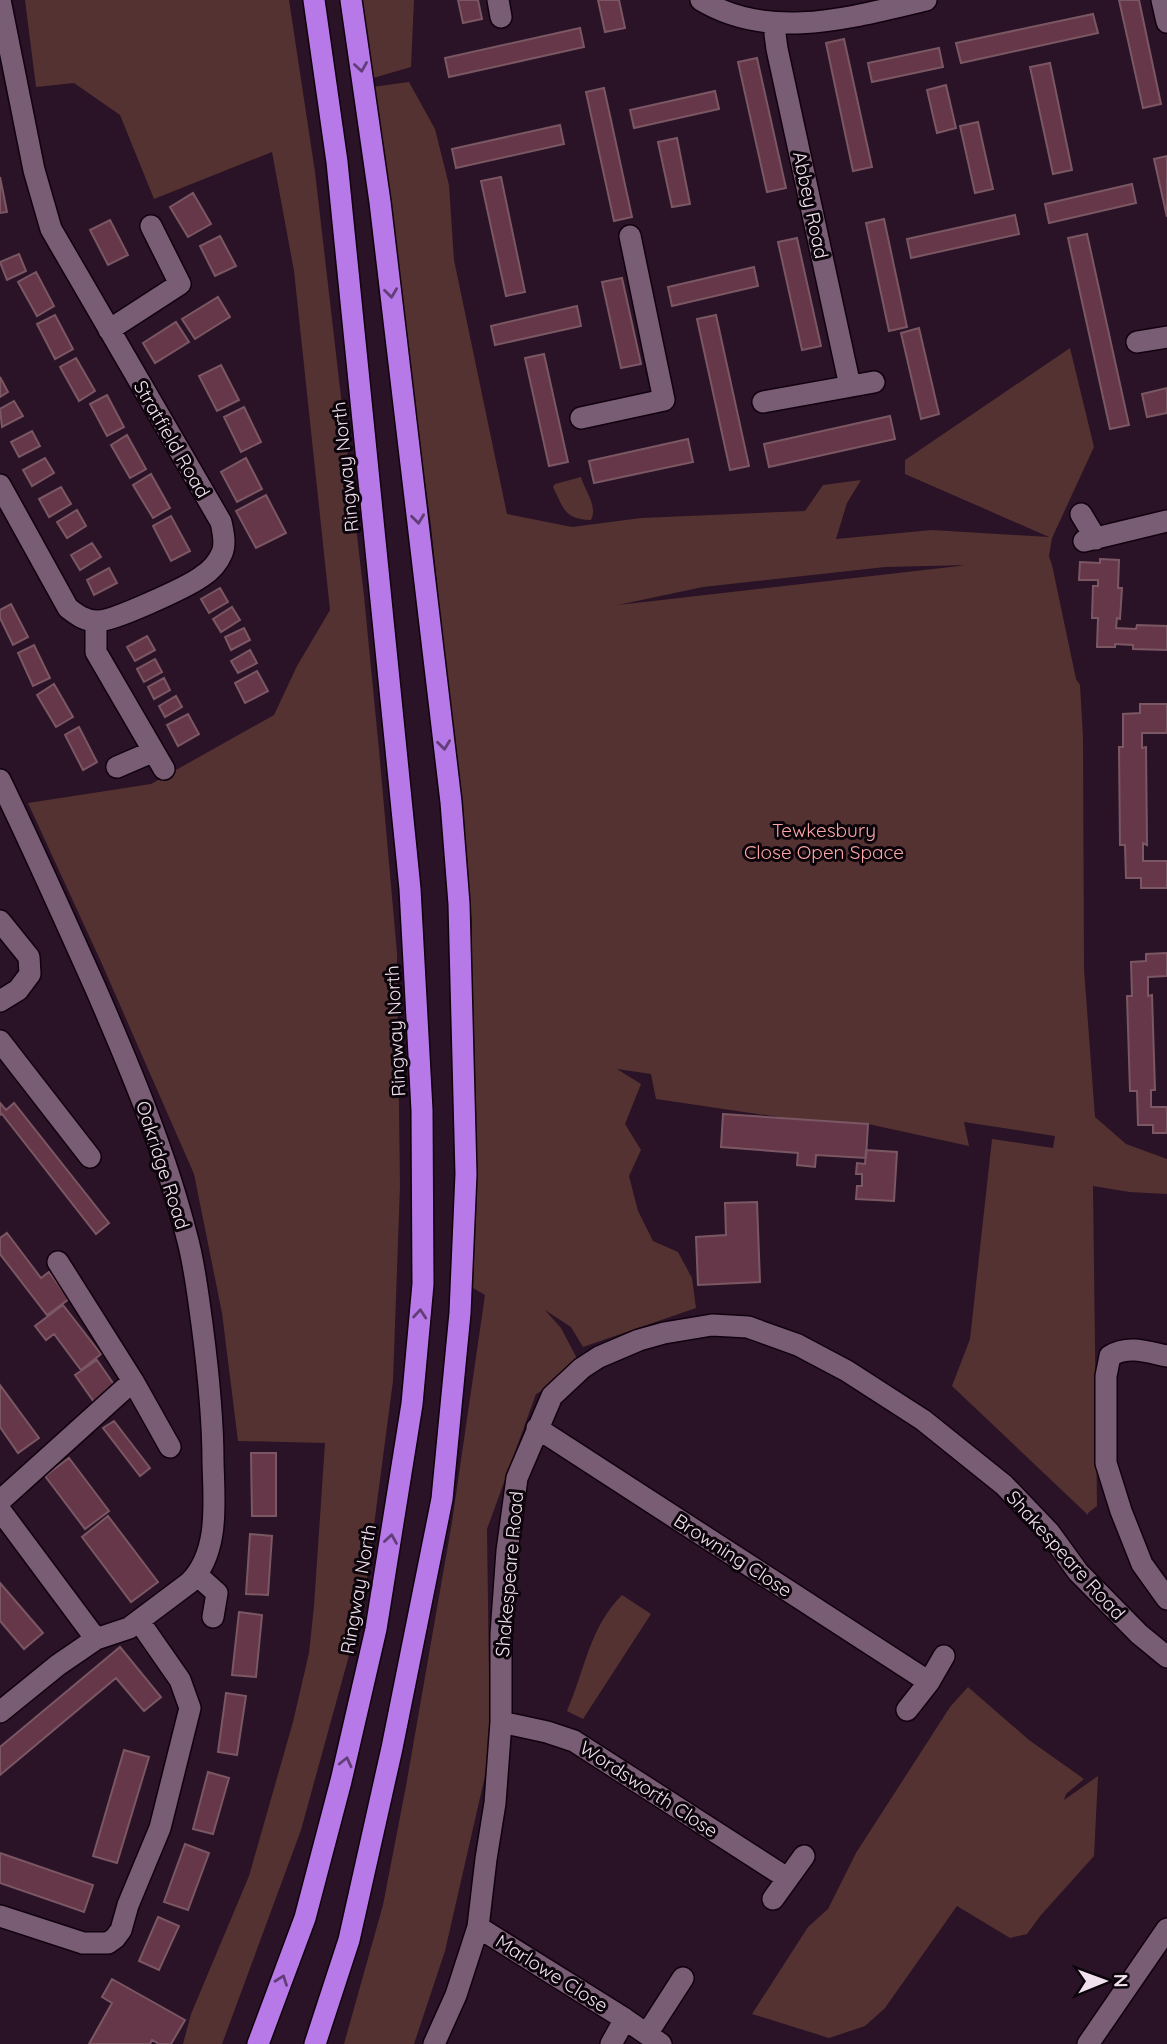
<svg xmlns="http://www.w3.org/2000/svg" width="1167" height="2044" viewBox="0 0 1167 2044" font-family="Quicksand,sans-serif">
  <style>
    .green { fill: #533231; fill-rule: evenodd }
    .building { fill: #663749; stroke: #7a5763; stroke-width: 2 }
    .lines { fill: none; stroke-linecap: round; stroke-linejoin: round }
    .minor-casing { stroke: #11010f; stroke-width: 24 }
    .highway-casing { stroke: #11010f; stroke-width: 24 }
    .minor { stroke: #795d74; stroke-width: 21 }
    .highway { stroke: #b779e7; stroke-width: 21 }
    .oneway { stroke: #623e79 }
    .labels { text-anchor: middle; stroke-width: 6; stroke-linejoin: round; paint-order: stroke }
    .street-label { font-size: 19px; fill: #f1e1ee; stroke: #0c040b }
    .park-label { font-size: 19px; fill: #faa7a5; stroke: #0c040b }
  </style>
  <rect width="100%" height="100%" fill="#2a1326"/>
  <path class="green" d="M 25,0 L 289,0 L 315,172 L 364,596 L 379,750 L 397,953 L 400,1186 L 393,1381 L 364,1601 L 301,1830 L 222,2044 L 183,2044 L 191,2014 L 249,1876 L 293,1722 L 309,1653 L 314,1606 L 325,1443 L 238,1441 L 222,1313 L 194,1174 L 102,964 L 28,803 L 151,784 L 274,715 L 297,666 L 330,610 L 294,271 L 272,152 L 154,199 L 120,115 L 74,83 L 36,87 Z
    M 362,0 L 414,0 L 411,67 L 373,78 Z
    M 409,82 L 435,129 L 449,185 L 454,260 L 507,514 L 572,527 L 641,518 L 805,511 L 823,485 L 861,480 L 847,503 L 836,539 L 932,530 L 1049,537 L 905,474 L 905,460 L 1070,348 L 1094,447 L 1052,538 L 1049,556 L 1052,565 L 1076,679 L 1080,685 L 1083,737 L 1084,969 L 1095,1117 L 1126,1144 L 1167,1159 L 1167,1194 L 1129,1192 L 1093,1186 L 1097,1506 L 1088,1513 L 1088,1515 L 952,1386 L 970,1339 L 992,1139 L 1053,1148 L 1055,1136 L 964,1122 L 969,1146 L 868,1124 L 785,1118 L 656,1099 L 651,1074 L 617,1069 L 641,1084 L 625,1124 L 641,1150 L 629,1176 L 638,1211 L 653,1241 L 678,1252 L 692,1278 L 696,1308 L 583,1347 L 571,1327 L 545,1310 L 561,1328 L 582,1368 L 536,1394 L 487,1529 L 490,1754 L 445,1951 L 414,2044 L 344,2044 L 383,1905 L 406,1786 L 452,1522 L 485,1295 L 473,1288 L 477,1157 L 471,1065 L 472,921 L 431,526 L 372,87 ZM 969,565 L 968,565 L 618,605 L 703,587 L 885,567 Z
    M 581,477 C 585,491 598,506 591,520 C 564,519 564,509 553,487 L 555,484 Z
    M 622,1595 L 651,1614 L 583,1719 L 567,1711 C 585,1670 589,1628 622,1595 Z
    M 968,1687 L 1029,1740 L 1084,1779 L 1066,1794 L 1064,1800 L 1098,1776 L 1094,1856 L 1041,1915 L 1027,1934 L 1010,1938 L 957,1906 L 885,2008 L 865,2026 L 829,2038 L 752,2014 L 808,1927 L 828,1909 L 856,1853 L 950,1707 Z"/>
  <path class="building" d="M 458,0 L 478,0 L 482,19 L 463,23 Z
    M 598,0 L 619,0 L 625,28 L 605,32 Z
    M 1119,0 L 1139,0 L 1161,104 L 1143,108 Z
    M 1093,14 L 1098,33 L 961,63 L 956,43 Z
    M 580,28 L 584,47 L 449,77 L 445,58 Z
    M 844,39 L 872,167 L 853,171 L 826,43 Z
    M 939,48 L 943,67 L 872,82 L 868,63 Z
    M 757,58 L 786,188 L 767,192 L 738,62 Z
    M 1050,63 L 1072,170 L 1053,174 L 1030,67 Z
    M 946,85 L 956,128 L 937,133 L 927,90 Z
    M 604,88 L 632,217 L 614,221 L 586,92 Z
    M 715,91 L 719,109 L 634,128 L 630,110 Z
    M 978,122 L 993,189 L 975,193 L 960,126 Z
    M 560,125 L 564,144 L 456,168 L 452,149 Z
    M 677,138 L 690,204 L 672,207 L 658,142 Z
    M 1167,156 L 1167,217 L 1154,159 Z
    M 0,177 L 7,212 L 0,213 Z
    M 501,177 L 525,292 L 506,296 L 481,181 Z
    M 1132,184 L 1136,203 L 1049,223 L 1045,204 Z
    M 193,193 L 211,224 L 188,237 L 170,207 Z
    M 1015,215 L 1019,234 L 911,258 L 907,239 Z
    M 884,219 L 907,327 L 889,331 L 866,223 Z
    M 110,220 L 128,255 L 108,265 L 90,230 Z
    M 1087,234 L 1129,425 L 1110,429 L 1068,238 Z
    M 220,236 L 236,266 L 215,276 L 200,246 Z
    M 797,238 L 821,346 L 802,350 L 778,242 Z
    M 19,254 L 26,271 L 7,280 L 0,262 Z
    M 754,267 L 758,286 L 672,306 L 668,287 Z
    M 36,272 L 54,306 L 37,316 L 18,282 Z
    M 622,278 L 641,364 L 621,368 L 602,282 Z
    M 218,297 L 230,317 L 195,339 L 182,319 Z
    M 577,306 L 581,326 L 495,345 L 491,326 Z
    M 55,315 L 73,349 L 55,359 L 37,324 Z
    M 716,315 L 749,466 L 730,470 L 697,319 Z
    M 176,322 L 189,342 L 155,363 L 143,343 Z
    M 919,328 L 939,414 L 921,419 L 901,333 Z
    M 544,354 L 568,462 L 549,466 L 525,358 Z
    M 76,358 L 95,391 L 79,401 L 60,367 Z
    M 221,365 L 239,400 L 217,411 L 199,376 Z
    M 0,377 L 8,392 L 0,397 Z
    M 1167,388 L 1167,413 L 1147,417 L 1142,394 Z
    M 107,395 L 124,427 L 107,436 L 90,404 Z
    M 14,401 L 23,416 L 2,427 L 0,409 Z
    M 244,407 L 261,442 L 241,452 L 224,417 Z
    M 890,416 L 895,439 L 769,467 L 764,444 Z
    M 32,431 L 40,446 L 19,457 L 11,442 Z
    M 127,435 L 146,469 L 130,478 L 111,445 Z
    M 688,439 L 693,462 L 594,483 L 589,461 Z
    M 45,458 L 54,473 L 32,486 L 23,470 Z
    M 246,458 L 262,489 L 237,502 L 221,472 Z
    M 151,474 L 170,508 L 153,518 L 133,485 Z
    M 61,487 L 71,504 L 49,517 L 39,499 Z
    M 266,495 L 286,533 L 256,548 L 236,511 Z
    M 77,510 L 86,526 L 67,538 L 57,522 Z
    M 171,516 L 190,551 L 171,561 L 153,526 Z
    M 92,543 L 101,557 L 80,570 L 71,555 Z
    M 1100,559 L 1119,560 L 1118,588 L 1122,588 L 1120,619 L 1117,618 L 1116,628 L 1136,629 L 1137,625 L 1167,626 L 1167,650 L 1133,649 L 1133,645 L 1115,644 L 1115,647 L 1097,647 L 1098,618 L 1092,618 L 1093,586 L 1098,586 L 1098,580 L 1079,580 L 1080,562 L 1100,563 Z
    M 109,568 L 117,583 L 94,595 L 87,580 Z
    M 220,588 L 228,602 L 209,613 L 201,599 Z
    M 11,604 L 28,637 L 13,645 L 0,618 L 0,610 Z
    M 232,607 L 240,620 L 221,632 L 213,619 Z
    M 244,628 L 250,640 L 231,650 L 225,637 Z
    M 147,636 L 155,650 L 135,661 L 127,647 Z
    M 34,645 L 50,678 L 33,686 L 18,653 Z
    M 250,650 L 257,663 L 238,673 L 231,661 Z
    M 155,659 L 162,672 L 144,682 L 137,669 Z
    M 257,671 L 268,691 L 245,703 L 235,683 Z
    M 164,678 L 170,690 L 154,699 L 148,687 Z
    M 54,684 L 73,717 L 56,727 L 37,695 Z
    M 176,696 L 182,707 L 165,717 L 159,706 Z
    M 1140,704 L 1167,704 L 1167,733 L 1142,733 L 1142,748 L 1146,747 L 1147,845 L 1143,843 L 1143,861 L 1167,861 L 1167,888 L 1141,888 L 1141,878 L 1126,878 L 1125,845 L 1120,845 L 1119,747 L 1123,747 L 1123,714 L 1140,713 Z
    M 188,714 L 199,734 L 178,746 L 167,725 Z
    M 79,727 L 97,762 L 83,770 L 65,735 Z
    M 1167,953 L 1167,976 L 1148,977 L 1148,996 L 1152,995 L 1155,1090 L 1151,1090 L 1151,1107 L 1167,1107 L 1167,1133 L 1153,1133 L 1153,1125 L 1138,1125 L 1137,1091 L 1130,1091 L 1127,996 L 1132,996 L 1131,962 L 1146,961 L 1146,954 Z
    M 0,1103 L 6,1110 L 14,1103 L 109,1223 L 96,1234 L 2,1114 L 0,1115 Z
    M 723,1114 L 868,1124 L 866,1158 L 816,1155 L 815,1167 L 797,1165 L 798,1153 L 721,1147 Z
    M 866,1150 L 897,1152 L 894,1201 L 856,1199 L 857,1186 L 862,1186 L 862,1174 L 856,1174 L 857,1163 L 865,1164 Z
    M 757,1202 L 760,1282 L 698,1285 L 696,1237 L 726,1235 L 725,1203 Z
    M 7,1233 L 41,1278 L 49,1272 L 69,1299 L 47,1315 L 0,1254 L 0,1238 Z
    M 63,1305 L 101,1354 L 81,1370 L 54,1334 L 46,1340 L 35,1326 Z
    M 97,1360 L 115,1386 L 94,1402 L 75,1375 Z
    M 0,1385 L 39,1438 L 18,1453 L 0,1427 Z
    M 114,1421 L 150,1468 L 140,1476 L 103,1428 Z
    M 251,1453 L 276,1453 L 276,1516 L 252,1516 Z
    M 69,1458 L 109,1511 L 85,1529 L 45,1476 Z
    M 108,1516 L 158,1582 L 131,1602 L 82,1537 Z
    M 250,1534 L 272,1536 L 268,1595 L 246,1594 Z
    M 0,1583 L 43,1633 L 24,1649 L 0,1621 Z
    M 239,1612 L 262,1615 L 256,1677 L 232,1675 Z
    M 120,1647 L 161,1697 L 144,1711 L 116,1678 L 0,1775 L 0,1747 Z
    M 226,1693 L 246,1696 L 237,1755 L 218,1752 Z
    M 124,1750 L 149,1757 L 117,1863 L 93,1856 Z
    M 208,1772 L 229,1778 L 213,1834 L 193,1829 Z
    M 185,1844 L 209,1853 L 188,1910 L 164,1902 Z
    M 0,1853 L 93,1885 L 84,1912 L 0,1883 Z
    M 158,1917 L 179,1926 L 159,1970 L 139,1961 Z
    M 112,1979 L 185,2020 L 171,2044 L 159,2044 L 152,2040 L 150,2044 L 89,2044 L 112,2003 L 102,1997 Z"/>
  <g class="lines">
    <defs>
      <path id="minor" d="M 498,0 L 501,17
        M 701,0 C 771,42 852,17 926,0
        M 1162,0 L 1167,22
        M 777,23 L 775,34 L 777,49 L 850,386
        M 109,330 L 180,284 L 151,226
        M 1137,342 L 1167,337
        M 763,402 L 874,382
        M 581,418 L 664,400 L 630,236
        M 0,485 L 68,608 C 77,615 85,621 97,621 C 112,622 187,587 201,577 C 209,572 218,563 222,553 C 226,544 223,531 221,522 L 51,229 L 34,170 L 0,0
        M 1081,514 L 1096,539
        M 1084,541 L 1167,521
        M 96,621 L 96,652 L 164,769
        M 117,767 L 152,752
        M 0,780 C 33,848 64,918 95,987 C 131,1070 166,1153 188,1241 C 195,1268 198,1296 202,1324 C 208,1370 213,1415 213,1462 C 214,1501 220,1553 189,1583 L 129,1628 L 96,1639 L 58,1665 L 0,1712
        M 0,921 L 29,957 L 30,974 L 18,990 L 0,1001
        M 0,1041 L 90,1157
        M 58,1262 L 133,1381 L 170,1447
        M 1167,1356 C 1147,1352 1129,1345 1110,1356 L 1106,1376 L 1106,1463 L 1121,1511 L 1142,1564 L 1167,1599
        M 537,1428 L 929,1682
        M 0,1501 L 133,1381
        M 0,1510 L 96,1639
        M 197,1575 L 217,1593 L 213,1617
        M 907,1710 L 929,1682 L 944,1656
        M 501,1722 L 547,1732 L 574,1741 L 787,1878
        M 773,1899 L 804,1856
        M 0,1916 L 83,1943 L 108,1943 L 115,1938 L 121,1930 L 128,1905 L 160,1828 L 190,1708 L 180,1680 L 139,1621
        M 478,1927 L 625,2019 L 661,2044
        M 647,2034 L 683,1978
        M 434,2044 L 456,1995 L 478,1927 L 486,1859 L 495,1803 L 501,1722 L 501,1634 L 507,1551 L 517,1478 L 552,1396 L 582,1368 L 599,1357 L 639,1340 L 664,1333 L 712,1325 L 748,1327 L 798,1345 L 847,1371 L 923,1420 L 1004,1485 L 1049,1532 L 1078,1572 L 1139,1634 L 1167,1657
        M 611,2044 L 625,2019
        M 1088,2044 L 1167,1929"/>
      <path id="highway" d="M 258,2044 L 305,1918 L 341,1781 L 376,1629 L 412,1404 L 423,1284 L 422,1110 L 410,889 L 337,162 L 314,0
        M 315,2044 L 349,1940 L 392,1748 L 442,1499 L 460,1313 L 466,1174 L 459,904 L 451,802 L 380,202 L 351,0"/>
    </defs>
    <use href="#minor" class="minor-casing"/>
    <use href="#highway" class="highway-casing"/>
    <use href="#minor" class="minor"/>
    <use href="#highway" class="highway"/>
  </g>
  <defs><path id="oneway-chevron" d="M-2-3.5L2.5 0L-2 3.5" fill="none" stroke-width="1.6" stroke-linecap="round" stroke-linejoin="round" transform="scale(1.75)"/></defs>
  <g class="oneway">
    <use href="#oneway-chevron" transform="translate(361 67) rotate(81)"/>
    <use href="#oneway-chevron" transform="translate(391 293) rotate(83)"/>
    <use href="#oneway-chevron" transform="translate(418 519) rotate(83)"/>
    <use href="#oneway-chevron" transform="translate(444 745) rotate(83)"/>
    <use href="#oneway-chevron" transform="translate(420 1314) rotate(-85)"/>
    <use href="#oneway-chevron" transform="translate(391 1539) rotate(-81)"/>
    <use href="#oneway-chevron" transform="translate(346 1762) rotate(-77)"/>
    <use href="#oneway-chevron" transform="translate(282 1980) rotate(-70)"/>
  </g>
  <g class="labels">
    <g class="street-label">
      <text transform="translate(811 205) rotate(78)" y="7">Abbey Road</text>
      <text transform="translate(172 439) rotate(60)" y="7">Stratfield Road</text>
      <text transform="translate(345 467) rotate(-96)" y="7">Ringway North</text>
      <text transform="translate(395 1031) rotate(-93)" y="7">Ringway North</text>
      <text transform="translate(163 1165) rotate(72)" y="7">Oakridge Road</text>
      <text transform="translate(733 1555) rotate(33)" y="7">Browning Close</text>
      <text transform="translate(1066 1555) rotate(48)" y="7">Shakespeare Road</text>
      <text transform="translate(509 1574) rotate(-85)" y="7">Shakespeare Road</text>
      <text transform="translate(358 1589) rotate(-80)" y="7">Ringway North</text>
      <text transform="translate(649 1789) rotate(33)" y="7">Wordsworth Close</text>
      <text transform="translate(552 1973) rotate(32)" y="7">Marlowe Close</text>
    </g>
    <g class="park-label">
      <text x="824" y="837">Tewkesbury<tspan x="824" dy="22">Close Open Space</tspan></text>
    </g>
  </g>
  <g transform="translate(1104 1981) rotate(89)" stroke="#0c040b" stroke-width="5" paint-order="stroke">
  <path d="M0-5L12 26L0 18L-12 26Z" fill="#f1e1ee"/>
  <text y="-10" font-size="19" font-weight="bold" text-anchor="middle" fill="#f1e1ee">N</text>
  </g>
</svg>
